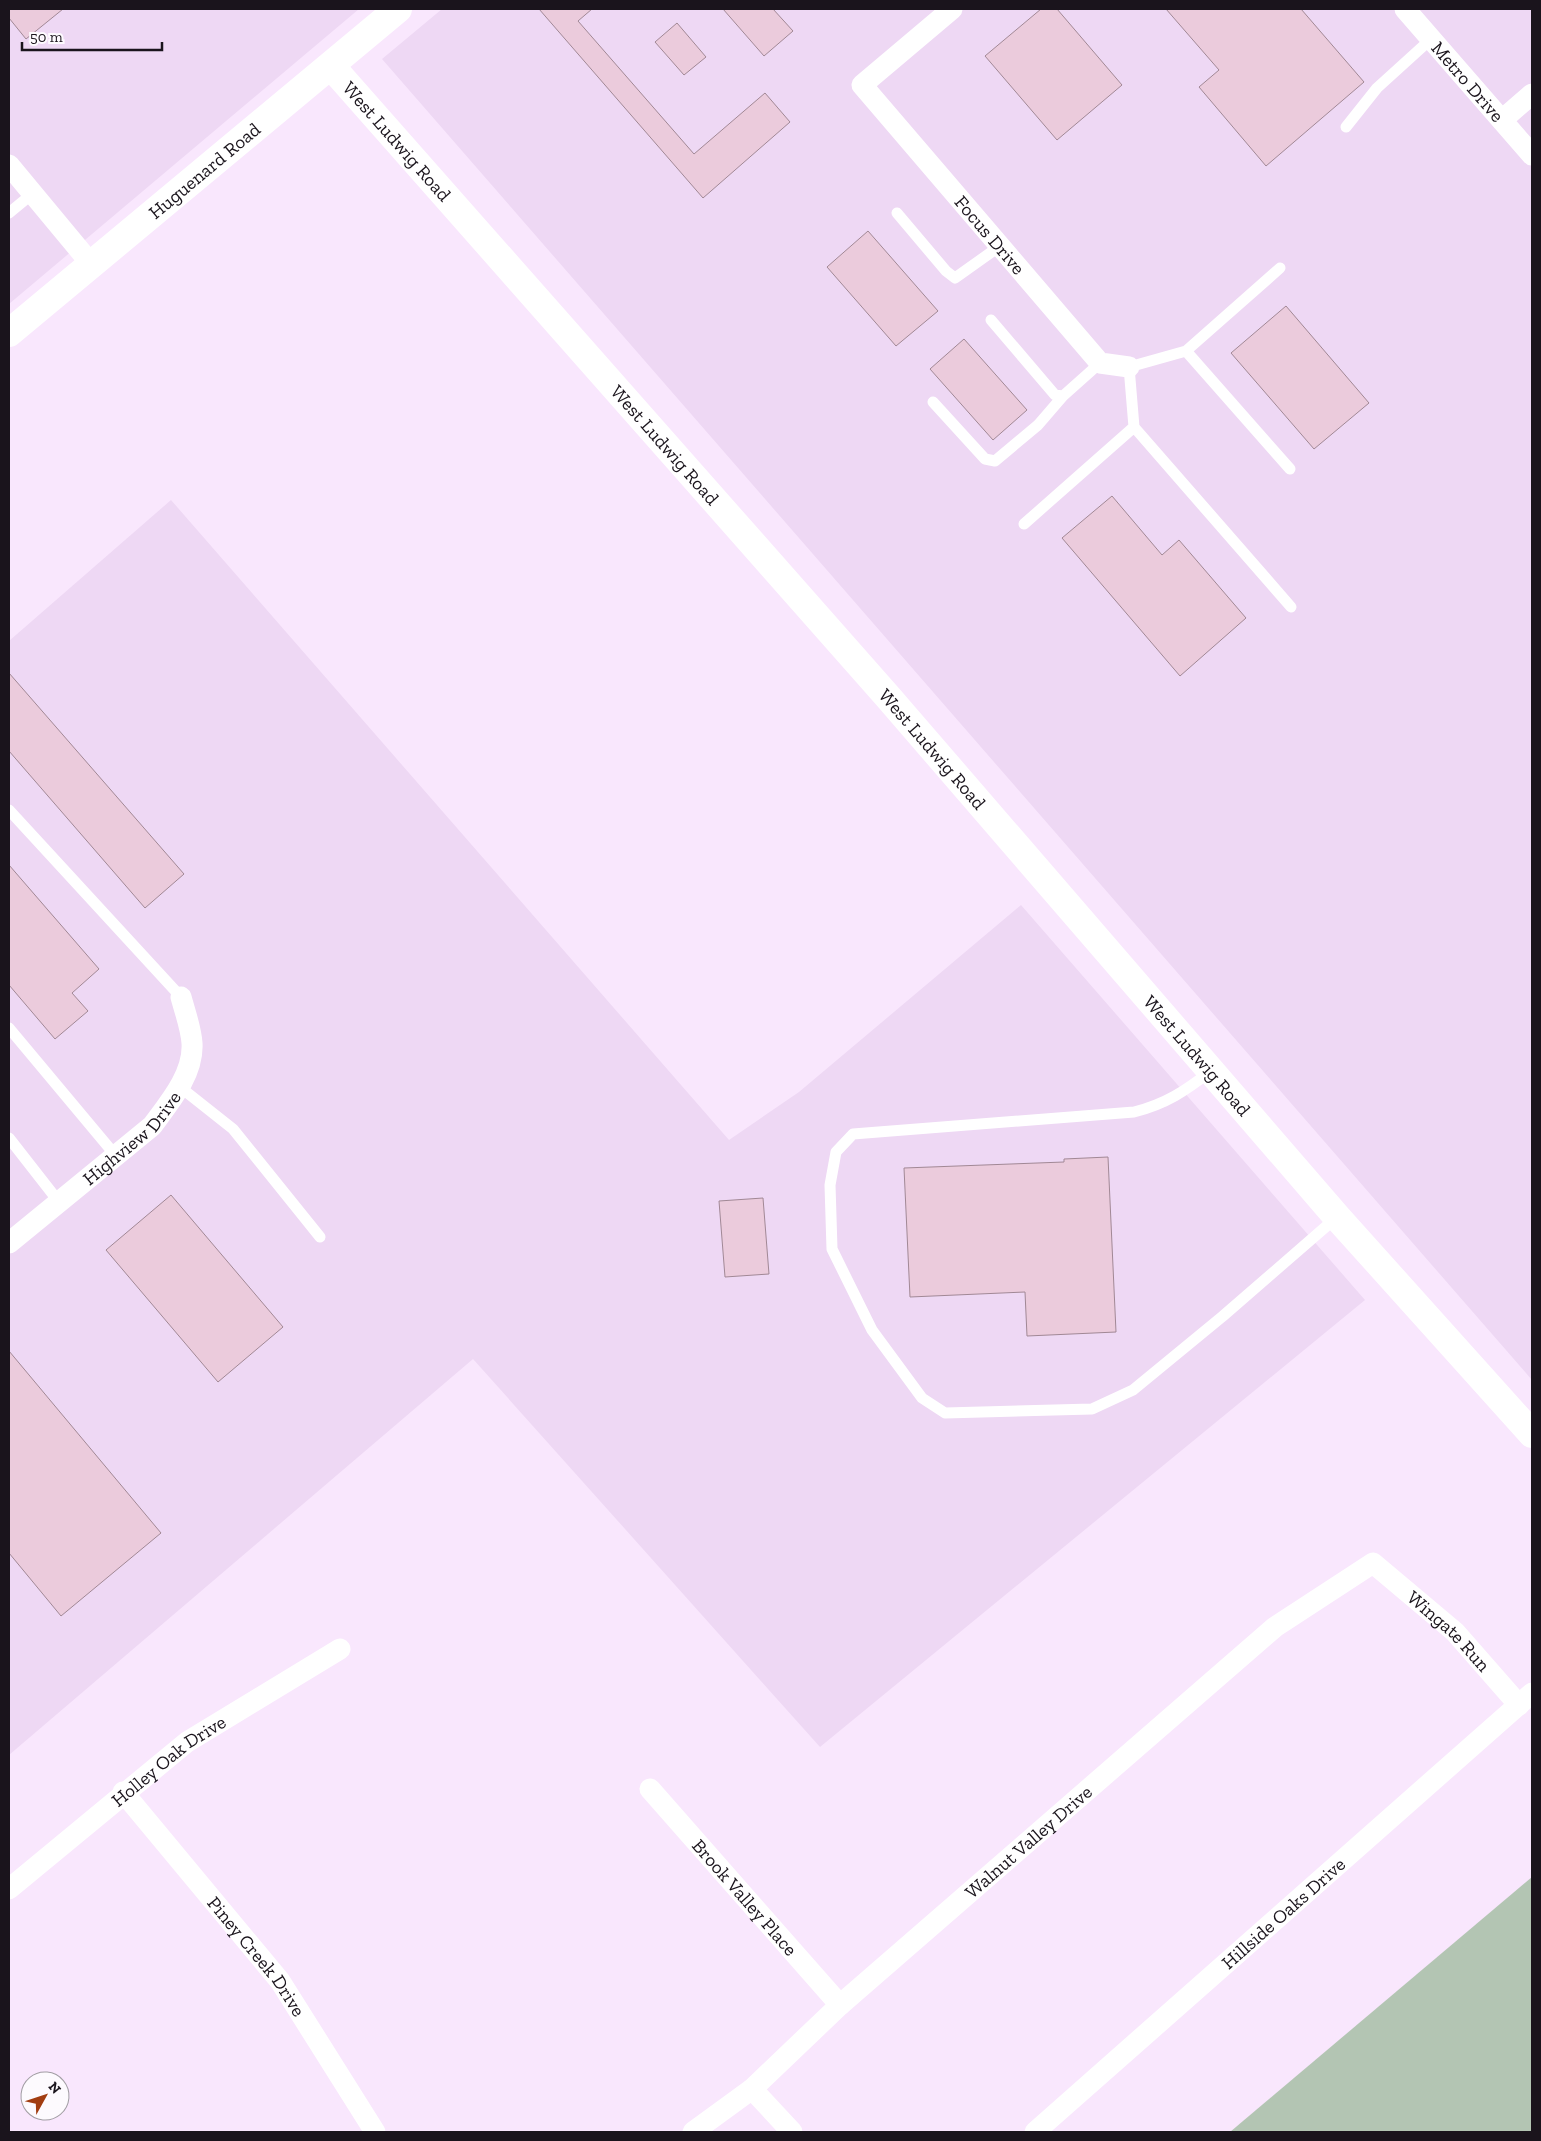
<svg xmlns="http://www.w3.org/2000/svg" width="1541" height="2141" viewBox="0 0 1541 2141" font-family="'Zilla Slab',serif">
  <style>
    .built { fill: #eed8f4 }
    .green { fill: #b3c5b3 }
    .building { fill: #ebcbdc; stroke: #a18895 }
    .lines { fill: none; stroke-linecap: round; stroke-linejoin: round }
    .lane { stroke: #fff; stroke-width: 11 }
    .street { stroke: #fff; stroke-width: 21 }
    .secondary { stroke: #fff; stroke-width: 28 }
    .labels { text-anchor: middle; stroke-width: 4; stroke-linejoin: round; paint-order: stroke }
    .street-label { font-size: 19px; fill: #1a141c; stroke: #fdfafe }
  </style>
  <rect width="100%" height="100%" fill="#f9e7fd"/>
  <path class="built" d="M 9,9 L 359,9 L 9,304 Z
    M 442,9 L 1532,9 L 1532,1380 L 382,59 Z
    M 171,500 L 729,1140 L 799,1092 L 1021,905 L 1365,1300 L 820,1747 L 473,1359 L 9,1755 L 9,641 Z"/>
  <path class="green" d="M 1532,1877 L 1532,2132 L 1230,2132 Z"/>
  <path class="building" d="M 9,9 L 63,9 L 26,39 L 9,18 Z
    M 539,9 L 592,9 L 578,21 L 694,154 L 765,93 L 790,122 L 703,198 Z
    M 723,9 L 773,9 L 793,31 L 764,56 Z
    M 1041,9 L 1057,9 L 1122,85 L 1057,140 L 985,56 Z
    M 1166,9 L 1301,9 L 1364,82 L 1266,166 L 1199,87 L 1219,70 Z
    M 677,23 L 706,57 L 684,75 L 655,42 Z
    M 868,231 L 938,311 L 896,346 L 827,267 Z
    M 1286,306 L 1369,403 L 1314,449 L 1231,353 Z
    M 964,339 L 1027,410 L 993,440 L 930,369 Z
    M 1112,496 L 1162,555 L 1179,540 L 1246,618 L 1180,676 L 1062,538 Z
    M 9,673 L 184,874 L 145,908 L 9,751 Z
    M 9,865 L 99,969 L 72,993 L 88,1011 L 55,1039 L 9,985 Z
    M 1108,1157 L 1116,1332 L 1027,1336 L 1025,1292 L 910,1297 L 904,1168 L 1064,1162 L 1064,1159 Z
    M 171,1195 L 283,1327 L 218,1382 L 106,1250 Z
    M 763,1198 L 769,1274 L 725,1277 L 719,1201 Z
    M 9,1351 L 161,1533 L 61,1616 L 9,1553 Z"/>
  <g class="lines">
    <path class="lane" d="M 1346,127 L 1377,88 L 1431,39
      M 9,213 L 32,194
      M 897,213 L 946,271 L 955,278 L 1000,246
      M 1280,268 L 1186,351 L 1129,367 L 1134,427 L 1291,607
      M 991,320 L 1055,395 L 1063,396 L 1100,363
      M 1186,351 L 1290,469
      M 933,402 L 985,459 L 995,461 L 1038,425 L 1063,396
      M 1024,524 L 1134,427
      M 9,810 L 181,997
      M 9,1028 L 116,1156
      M 1211,1071 C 1185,1091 1166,1104 1134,1112 L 853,1134 L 836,1152 L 830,1185 L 832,1249 L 872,1330 L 922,1398 L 945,1413 L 1092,1409 L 1133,1390 L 1223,1316 L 1337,1217
      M 180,1087 L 233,1129 L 320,1237
      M 9,1138 L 59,1202"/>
    <g class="street">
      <path id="s1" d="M 952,9 L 862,85 L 1100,363 L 1129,367"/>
      <path id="s2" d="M 1405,9 L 1532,155"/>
      <path d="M 1502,120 L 1532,94"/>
      <path d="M 9,165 L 92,265"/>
      <path id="s3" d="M 9,1243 L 152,1126 C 169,1103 194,1074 192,1043 C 191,1028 185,1012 181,997"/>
      <path id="s4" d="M 650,1789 L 840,2005"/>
      <path id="s5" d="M 123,1792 L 280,1981 L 375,2132"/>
      <path id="s6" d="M 9,1889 L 187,1742 L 340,1649"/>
      <path d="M 752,2089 L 792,2132"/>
      <path id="s7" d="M 693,2132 L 752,2089 L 840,2005 L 1275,1627 L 1373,1563 L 1455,1632 L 1519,1705"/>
      <path id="s8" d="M 1035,2132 L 1532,1693"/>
    </g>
    <g class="secondary">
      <path id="s9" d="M 331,66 L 888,697 L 1337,1217 L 1532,1434"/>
      <path id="s10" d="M 9,333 L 398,9"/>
    </g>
  </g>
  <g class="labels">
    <g class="street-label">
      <text dy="7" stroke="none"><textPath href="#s2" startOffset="96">Metro Drive</textPath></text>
      <text dy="7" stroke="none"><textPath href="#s9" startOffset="100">West Ludwig Road</textPath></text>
      <text dy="7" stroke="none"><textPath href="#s10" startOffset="254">Huguenard Road</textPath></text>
      <text dy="7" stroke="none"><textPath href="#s1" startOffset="315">Focus Drive</textPath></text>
      <text dy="7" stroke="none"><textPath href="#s9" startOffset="505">West Ludwig Road</textPath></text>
      <text dy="7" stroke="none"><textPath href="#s9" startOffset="910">West Ludwig Road</textPath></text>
      <text dy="7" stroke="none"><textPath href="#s9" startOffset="1315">West Ludwig Road</textPath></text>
      <text dy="7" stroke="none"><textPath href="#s3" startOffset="162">Highview Drive</textPath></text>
      <text dy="7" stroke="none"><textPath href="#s7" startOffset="990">Wingate Run</textPath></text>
      <text dy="7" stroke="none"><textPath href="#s6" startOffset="205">Holley Oak Drive</textPath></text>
      <text dy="7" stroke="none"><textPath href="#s7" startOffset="444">Walnut Valley Drive</textPath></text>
      <text dy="7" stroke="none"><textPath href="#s4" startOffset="144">Brook Valley Place</textPath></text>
      <text dy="7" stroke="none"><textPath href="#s8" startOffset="331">Hillside Oaks Drive</textPath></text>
      <text dy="7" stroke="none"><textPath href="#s5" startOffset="212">Piney Creek Drive</textPath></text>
    </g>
  </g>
  <rect width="1541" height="2141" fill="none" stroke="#1a141c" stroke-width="20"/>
  <g transform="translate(45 2096) rotate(50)"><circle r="24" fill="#fdfafe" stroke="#a29ea4"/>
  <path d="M0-4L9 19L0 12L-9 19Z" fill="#a23d11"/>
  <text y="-8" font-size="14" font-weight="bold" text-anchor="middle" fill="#1a141c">N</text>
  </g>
  <path d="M22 42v8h140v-8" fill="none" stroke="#1a141c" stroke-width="2.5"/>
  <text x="30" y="42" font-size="15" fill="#1a141c" stroke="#fdfafe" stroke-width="4" paint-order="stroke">50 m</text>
</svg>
